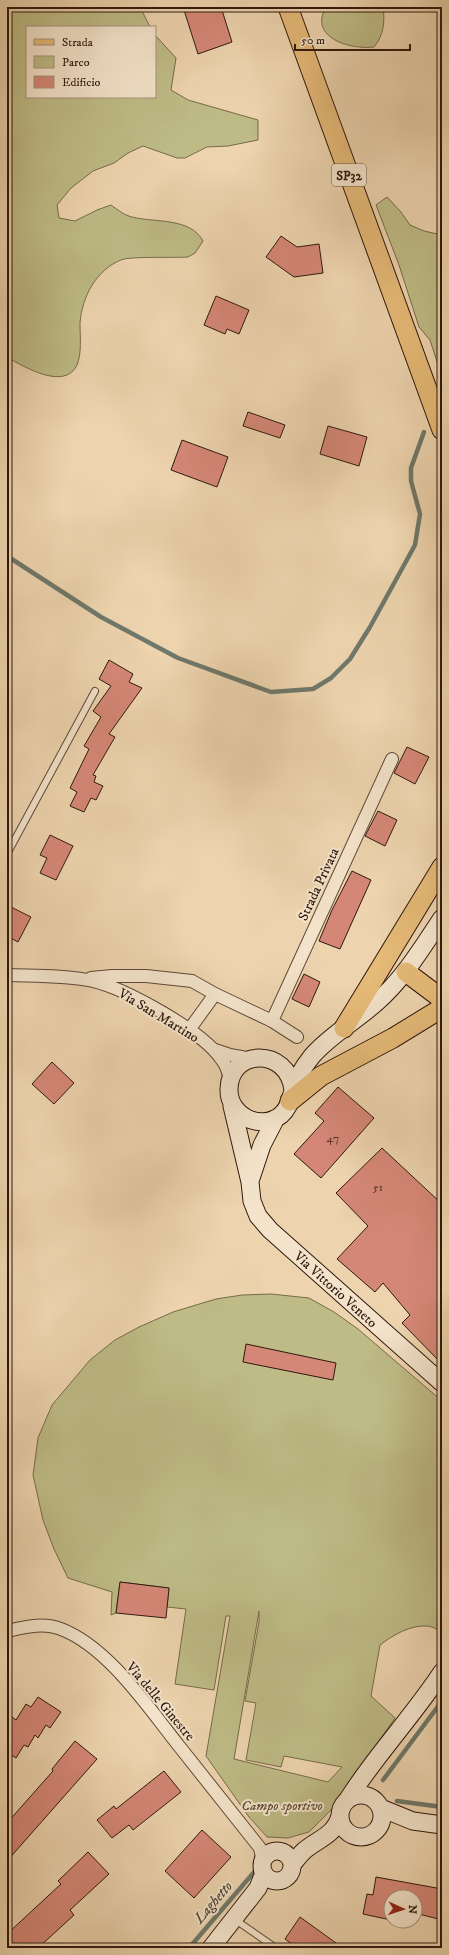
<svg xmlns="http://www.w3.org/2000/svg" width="449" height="1955" viewBox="0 0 449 1955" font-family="'IM FELL DW Pica',serif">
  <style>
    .green { fill: #bebb86; stroke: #766a4a; fill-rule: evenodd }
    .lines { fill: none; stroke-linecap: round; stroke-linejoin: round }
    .stream { stroke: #6f786b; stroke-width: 4.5 }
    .building { fill: #d58777; stroke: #2f180e }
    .lane-casing { stroke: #5e4736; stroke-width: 8 }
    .street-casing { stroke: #5e4736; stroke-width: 14 }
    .secondary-casing { stroke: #2f180e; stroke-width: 19 }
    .primary-casing { stroke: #2f180e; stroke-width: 21 }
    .lane { stroke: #f3e3ca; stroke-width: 6 }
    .street { stroke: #f3e3ca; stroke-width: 12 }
    .secondary { stroke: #f3e3ca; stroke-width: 17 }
    .primary { stroke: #e6ba77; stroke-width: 19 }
    .labels { text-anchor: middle; stroke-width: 4; stroke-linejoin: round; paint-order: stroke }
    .number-label { font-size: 12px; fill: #583428 }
    .shield { fill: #f3e3ca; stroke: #6a5546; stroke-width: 1 }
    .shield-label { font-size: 13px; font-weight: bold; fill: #2f180e }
    .street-label { font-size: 14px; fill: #2f180e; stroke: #f3e3ca }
    .park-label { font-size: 14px; font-style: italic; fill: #5a4932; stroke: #f3e3ca }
    .water-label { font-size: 15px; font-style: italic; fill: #4f483c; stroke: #f3e3ca }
  </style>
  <rect width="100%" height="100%" fill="#edd4ae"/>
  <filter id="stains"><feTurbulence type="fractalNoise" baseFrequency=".005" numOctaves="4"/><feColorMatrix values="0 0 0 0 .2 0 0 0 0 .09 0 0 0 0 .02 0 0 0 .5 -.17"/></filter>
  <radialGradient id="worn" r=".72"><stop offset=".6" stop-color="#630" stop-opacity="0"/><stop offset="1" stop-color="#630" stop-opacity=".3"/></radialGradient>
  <path class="green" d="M 7,7 L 140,7 L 150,27 L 27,27 L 27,97 L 155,97 L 155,35 L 176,58 L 171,90 L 188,100 L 258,120 L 258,140 L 228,146 L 207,147 L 185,158 L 177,158 L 143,146 L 128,153 L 114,163 L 93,171 L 71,188 L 57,205 L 59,218 L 75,221 L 97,210 L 111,205 C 118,210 124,215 132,217 C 155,223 190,217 203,241 L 195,253 L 188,257 C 175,258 130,256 121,260 C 96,270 82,297 80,323 C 80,336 82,353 77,365 C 65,391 24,367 7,357 Z
    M 326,7 L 383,7 C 385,21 384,35 374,47 C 351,50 308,38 326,7 Z
    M 387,197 L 401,212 L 410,225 L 424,231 L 442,235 L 442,377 L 430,340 L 419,327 L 399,265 L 376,205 Z
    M 271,1294 L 309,1298 L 334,1312 L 358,1329 L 442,1401 L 442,1631 C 437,1630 432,1626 427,1626 C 410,1625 393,1635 380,1645 L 371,1696 L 395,1718 L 331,1810 L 309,1832 L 288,1838 L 267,1837 L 249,1817 L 206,1756 L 230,1616 L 226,1616 L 214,1690 L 175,1684 L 186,1609 L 167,1607 L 169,1588 L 120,1582 L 116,1613 L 111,1615 L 112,1592 L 68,1578 L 54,1549 L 43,1520 L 33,1475 L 38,1438 L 52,1405 L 90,1360 L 115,1340 L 139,1327 L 173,1312 L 216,1299 L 242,1295 ZM 259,1611 L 259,1622 L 245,1701 L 256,1703 L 246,1760 L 281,1767 L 284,1756 L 342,1767 L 328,1782 L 234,1759 Z"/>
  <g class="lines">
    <path class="stream" d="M 7,556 L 101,617 L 178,658 L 271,692 L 313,689 L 331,678 L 350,659 L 370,627 L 415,545 L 420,514 L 411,481 L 411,468 L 424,432
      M 383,1780 L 442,1701
      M 397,1801 L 442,1807
      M 189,1948 L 255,1871"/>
  </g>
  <path class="building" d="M 183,7 L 221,7 L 232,42 L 198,54 Z
    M 281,236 L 297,247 L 319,244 L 323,273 L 294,277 L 266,257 Z
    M 216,296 L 249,310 L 239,334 L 227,329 L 225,334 L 204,325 Z
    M 248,412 L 285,425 L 280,438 L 243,426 Z
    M 328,426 L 367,437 L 359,466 L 320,454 Z
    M 182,440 L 228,457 L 217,487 L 171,470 Z
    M 109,660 L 133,674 L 129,682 L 142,688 L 109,734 L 115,737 L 93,775 L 96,776 L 94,782 L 103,786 L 96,800 L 91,798 L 84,812 L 70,806 L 77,792 L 70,788 L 89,749 L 84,746 L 101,717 L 93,711 L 111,686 L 99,679 Z
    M 407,747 L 429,757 L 415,784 L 394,773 Z
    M 378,811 L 397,820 L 385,846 L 365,836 Z
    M 50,835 L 73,846 L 56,880 L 40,873 L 47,858 L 40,855 Z
    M 352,871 L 371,880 L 340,949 L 319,941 L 332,910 Z
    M 7,905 L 31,917 L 18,942 L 7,936 Z
    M 304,974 L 320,982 L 309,1007 L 292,999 Z
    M 52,1062 L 74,1083 L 54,1104 L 32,1084 Z
    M 338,1087 L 374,1118 L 321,1178 L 294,1154 L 324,1121 L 315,1113 Z
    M 382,1148 L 442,1204 L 442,1364 L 402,1323 L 410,1315 L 383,1283 L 375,1292 L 337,1259 L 368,1226 L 336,1193 Z
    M 246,1344 L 336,1363 L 333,1380 L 243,1362 Z
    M 120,1582 L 169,1588 L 166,1618 L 116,1613 Z
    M 38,1697 L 61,1712 L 50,1728 L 46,1725 L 38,1738 L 35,1735 L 28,1747 L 24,1745 L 16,1758 L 7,1752 L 7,1725 L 12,1717 L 16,1720 L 26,1704 L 31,1707 Z
    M 75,1741 L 97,1759 L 7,1861 L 7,1823 L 53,1771 L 52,1769 Z
    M 164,1771 L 181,1792 L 133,1830 L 129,1825 L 112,1838 L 97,1820 L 114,1806 L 116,1809 Z
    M 202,1830 L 231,1857 L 194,1898 L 165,1871 Z
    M 88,1852 L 109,1874 L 70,1910 L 74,1915 L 38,1948 L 7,1948 L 7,1934 L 61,1884 L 58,1881 Z
    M 376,1877 L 442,1889 L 442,1920 L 415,1913 L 415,1897 L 391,1897 L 391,1920 L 363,1914 L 367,1894 L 373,1895 Z
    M 300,1917 L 343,1948 L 297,1948 L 285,1939 Z"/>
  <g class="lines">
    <defs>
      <path id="lane" d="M 7,854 L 95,691
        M 234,1919 L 276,1948"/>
      <path id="street" d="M 7,975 C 35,976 65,975 93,981 C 126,989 203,1031 222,1060 C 227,1066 228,1072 230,1079
        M 91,978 L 112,976 L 146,976 L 192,981 L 215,994 L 272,1021 L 297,1037
        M 272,1021 L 392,759
        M 189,1030 L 215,994
        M 215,1050 L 230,1055 L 252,1059
        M 7,1631 C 25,1627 43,1622 61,1629 C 108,1647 148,1707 179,1746 C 206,1780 233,1814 260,1848 L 263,1862"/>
      <path id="secondary" d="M 293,1090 C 288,1047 230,1048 229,1089 C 228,1115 260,1132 281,1115 C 289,1108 290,1100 293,1091 C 296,1079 304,1066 312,1056 C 330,1035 356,1021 377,1002 C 404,978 422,948 442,918
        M 232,1106 L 250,1182 L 252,1201 L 258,1216 L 270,1230 L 442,1383
        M 250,1181 L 262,1145 L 276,1118
        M340 1816a21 21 0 1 1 42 0a21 21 0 1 1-42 0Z
        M 348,1799 C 376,1755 413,1716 442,1672
        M 381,1808 L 413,1821 L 442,1825
        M262 1866a15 15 0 1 1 30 0a15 15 0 1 1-30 0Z
        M 292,1865 C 296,1860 300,1854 305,1850 C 318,1839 335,1835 340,1816
        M 211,1948 L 258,1888 L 264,1873"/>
      <path id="primary" d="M 288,7 L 442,430
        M 406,972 L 442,999
        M 344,1028 L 442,867
        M 290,1101 L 321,1076 L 393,1038 L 442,1008"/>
    </defs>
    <use href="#lane" class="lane-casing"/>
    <use href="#street" class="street-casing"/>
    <use href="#secondary" class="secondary-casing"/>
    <use href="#primary" class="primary-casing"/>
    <use href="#lane" class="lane"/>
    <use href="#street" class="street"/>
    <use href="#secondary" class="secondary"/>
    <use href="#primary" class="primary"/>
  </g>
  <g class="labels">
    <g class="number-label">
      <text x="333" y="1142">47</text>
      <text x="378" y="1191">51</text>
    </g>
    <rect class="shield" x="332" y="164" width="34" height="22" rx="3"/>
    <g class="shield-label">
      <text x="349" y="180">SP32</text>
    </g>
    <g class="street-label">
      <text transform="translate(318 884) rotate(-65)" y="5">Strada Privata</text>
      <text transform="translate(159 1015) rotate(31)" y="5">Via San Martino</text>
      <text transform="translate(336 1289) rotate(42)" y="5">Via Vittorio Veneto</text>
      <text transform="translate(161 1701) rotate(50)" y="5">Via delle Ginestre</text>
    </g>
    <g class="park-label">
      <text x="282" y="1810">Campo sportivo</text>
    </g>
    <g class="water-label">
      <text transform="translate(213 1902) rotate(-49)" y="5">Laghetto</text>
    </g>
  </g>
  <rect width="449" height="1955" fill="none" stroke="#edd4ae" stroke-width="24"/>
  <rect x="8" y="8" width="433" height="1939" fill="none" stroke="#2f180e" stroke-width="2"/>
  <rect x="12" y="12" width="425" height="1931" fill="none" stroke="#2f180e"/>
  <rect x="26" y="26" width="130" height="72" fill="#f3e3ca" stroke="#a5927f"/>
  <rect x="34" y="39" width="20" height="6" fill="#e6ba77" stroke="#a5927f"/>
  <text x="62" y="46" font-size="12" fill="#2f180e">Strada</text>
  <rect x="34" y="56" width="20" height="12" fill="#bebb86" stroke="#a5927f"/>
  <text x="62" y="66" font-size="12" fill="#2f180e">Parco</text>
  <rect x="34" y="76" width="20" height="12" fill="#d58777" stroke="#a5927f"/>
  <text x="62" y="86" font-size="12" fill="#2f180e">Edificio</text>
  <g transform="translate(403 1909) rotate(93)"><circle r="19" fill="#f3e3ca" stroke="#a5927f"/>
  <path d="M0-3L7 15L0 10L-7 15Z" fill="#8f2418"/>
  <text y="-6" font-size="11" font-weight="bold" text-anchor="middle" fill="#2f180e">N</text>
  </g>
  <path d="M295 44v6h115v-6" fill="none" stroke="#2f180e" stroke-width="2"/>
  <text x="301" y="44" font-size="12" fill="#2f180e" stroke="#f3e3ca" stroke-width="3" paint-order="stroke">50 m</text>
  <rect width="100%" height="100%" filter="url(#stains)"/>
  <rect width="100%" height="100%" fill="url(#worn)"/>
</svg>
